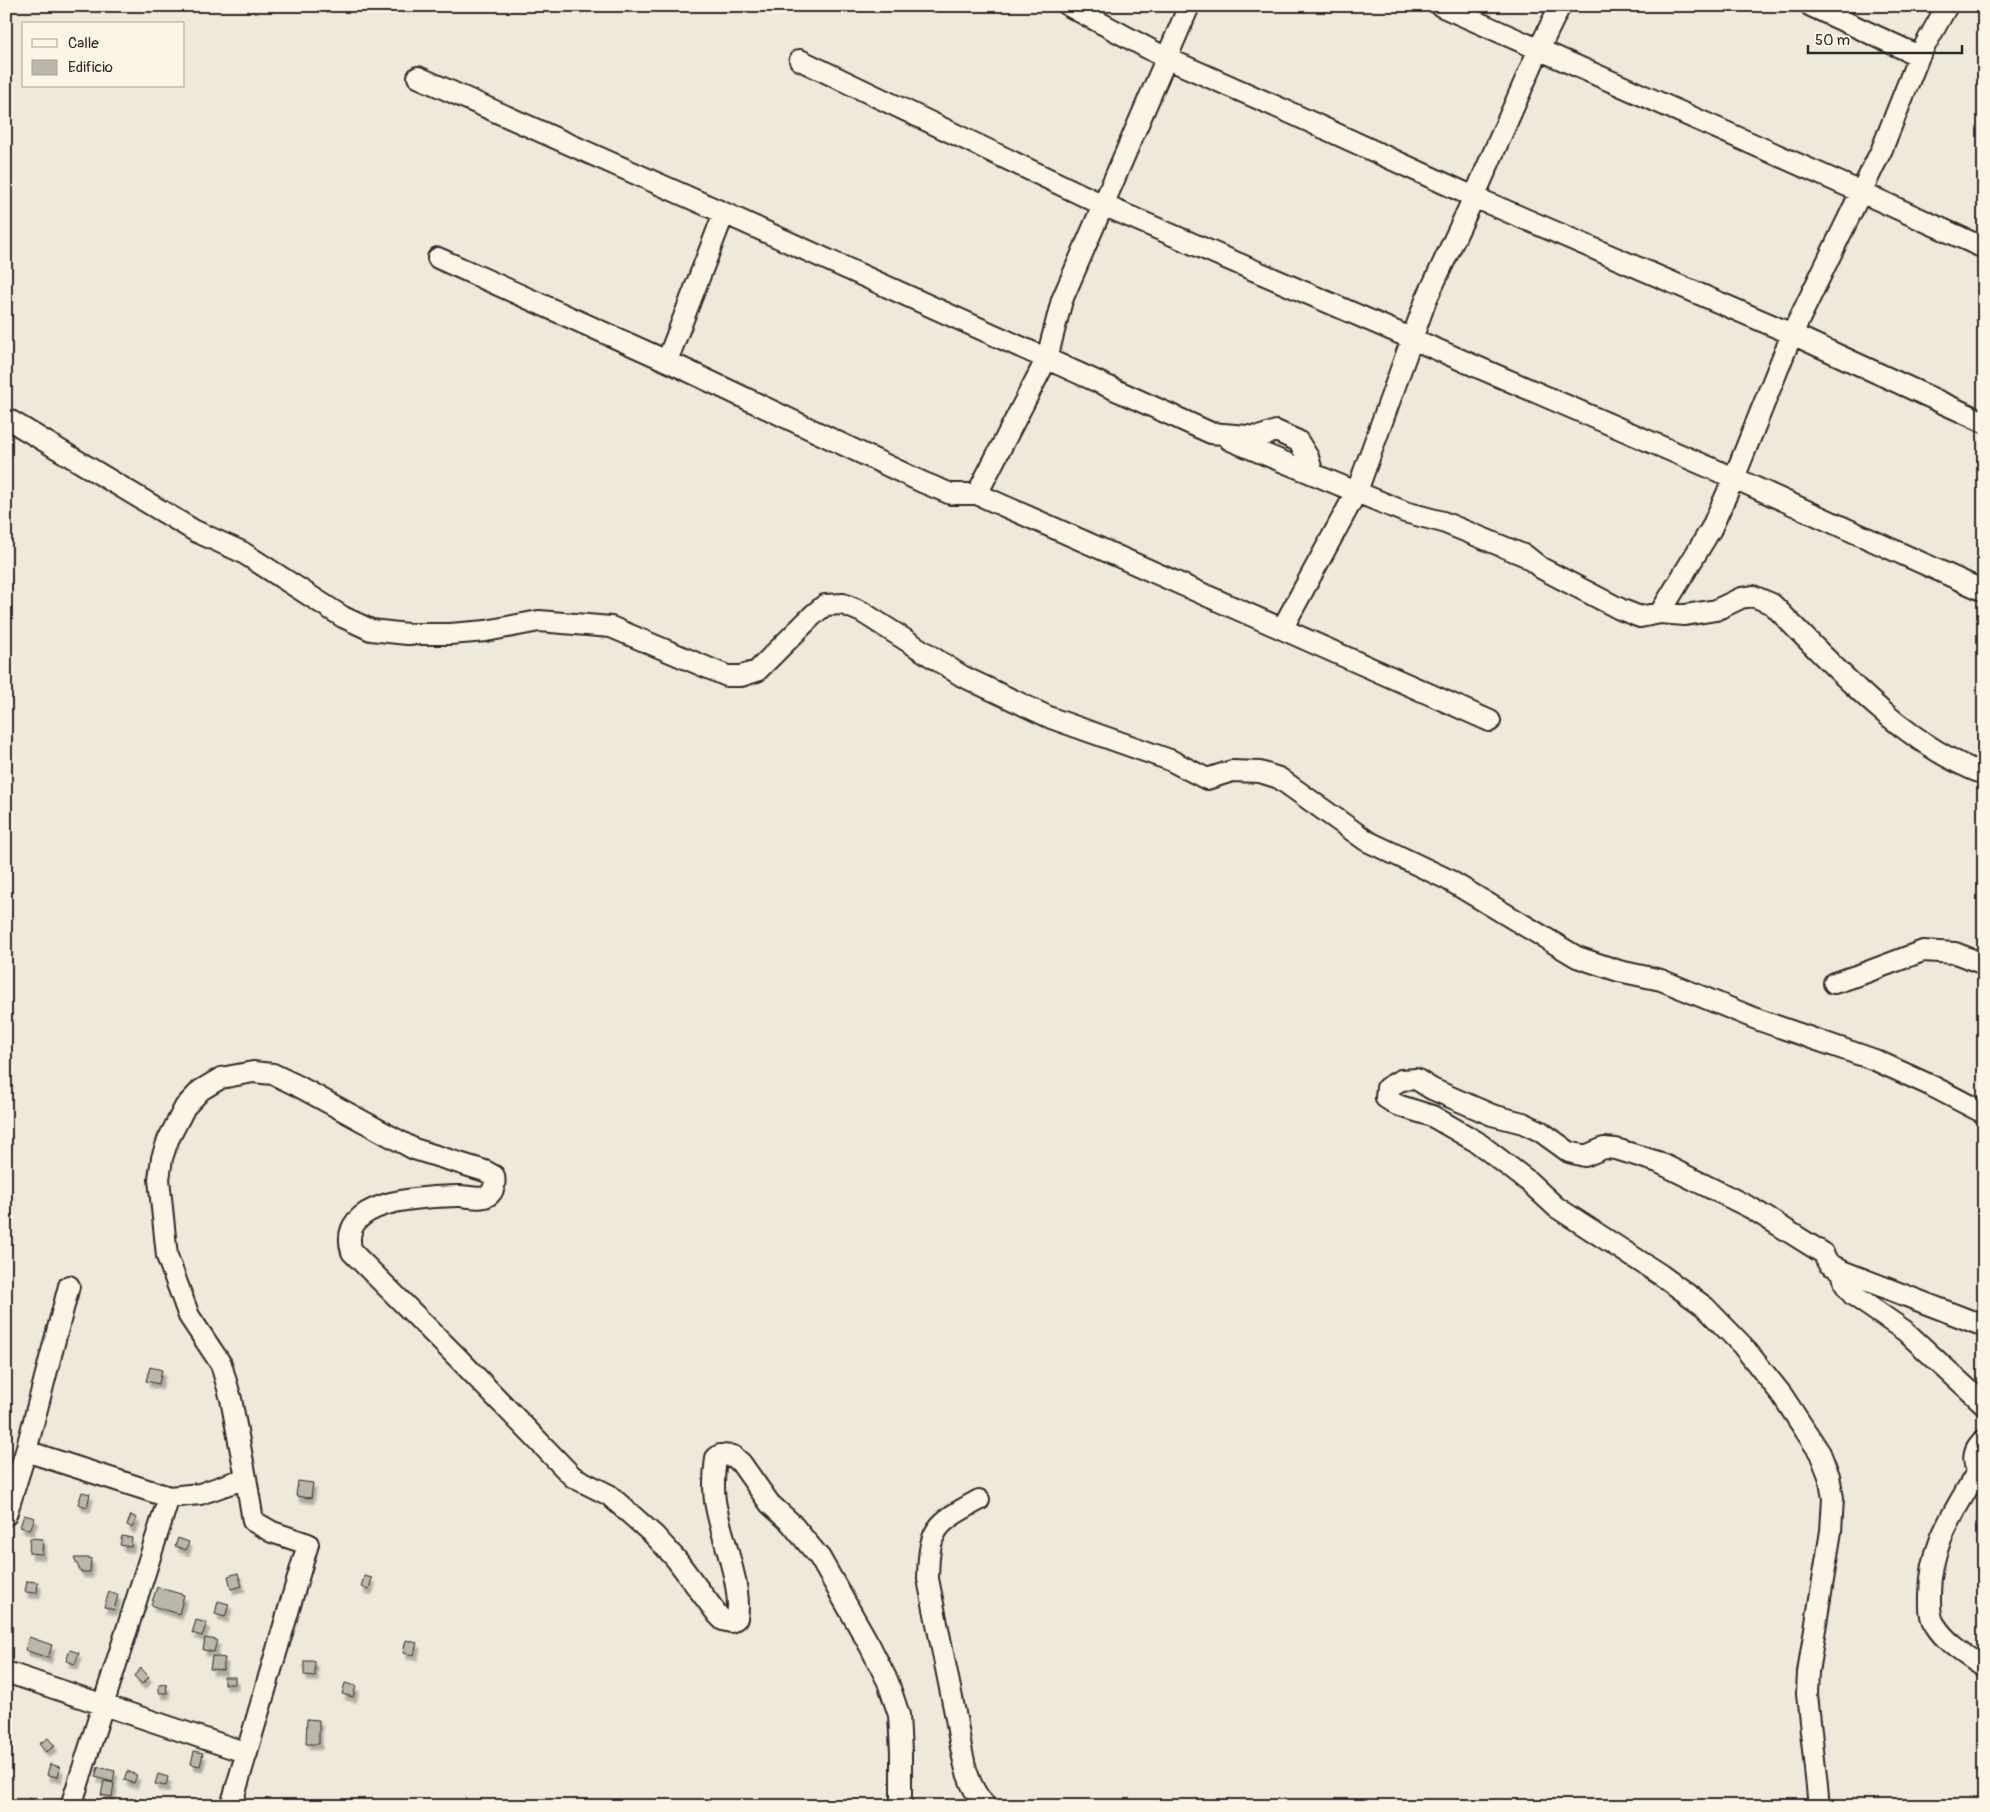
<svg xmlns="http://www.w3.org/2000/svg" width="1990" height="1812" viewBox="0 0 1990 1812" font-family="Pangolin,sans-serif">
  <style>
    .building { fill: #bcb7ac; stroke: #2b2b2b; filter: url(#shadow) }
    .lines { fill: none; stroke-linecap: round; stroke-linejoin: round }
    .minor-casing { stroke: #2b2b2b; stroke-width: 24 }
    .minor { stroke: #fcf5e5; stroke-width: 20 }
  </style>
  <defs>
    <filter id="shadow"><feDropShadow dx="3" dy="5.5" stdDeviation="1" flood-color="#0004"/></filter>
  </defs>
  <rect width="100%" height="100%" fill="#efe9da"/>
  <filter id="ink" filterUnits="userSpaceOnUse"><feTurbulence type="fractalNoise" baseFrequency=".02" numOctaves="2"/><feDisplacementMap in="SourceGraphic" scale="10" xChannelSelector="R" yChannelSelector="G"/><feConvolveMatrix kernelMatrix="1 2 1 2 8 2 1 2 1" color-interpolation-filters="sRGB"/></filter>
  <g filter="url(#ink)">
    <path class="building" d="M 150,1367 L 162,1370 L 159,1384 L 146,1381 Z
      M 298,1481 L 313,1483 L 311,1498 L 296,1496 Z
      M 82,1492 L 90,1494 L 87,1507 L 78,1504 Z
      M 24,1515 L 35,1518 L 30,1530 L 20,1527 Z
      M 131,1515 L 137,1518 L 132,1528 L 127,1525 Z
      M 122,1536 L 132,1538 L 131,1547 L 120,1545 Z
      M 30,1538 L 43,1539 L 42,1554 L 29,1553 Z
      M 178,1538 L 189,1542 L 186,1550 L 175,1546 Z
      M 74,1558 L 91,1558 L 90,1572 L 81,1572 Z
      M 238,1573 L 242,1586 L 231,1589 L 228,1576 Z
      M 364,1576 L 372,1578 L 369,1589 L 361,1587 Z
      M 27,1581 L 38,1582 L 37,1593 L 25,1592 Z
      M 157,1587 L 184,1595 L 179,1614 L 151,1605 Z
      M 109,1592 L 118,1595 L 114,1610 L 104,1607 Z
      M 218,1601 L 229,1604 L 225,1617 L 215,1614 Z
      M 196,1620 L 207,1623 L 202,1636 L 192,1633 Z
      M 29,1637 L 52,1645 L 48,1658 L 25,1650 Z
      M 205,1638 L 217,1640 L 214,1652 L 203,1650 Z
      M 406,1640 L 417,1643 L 414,1655 L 403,1653 Z
      M 70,1650 L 79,1653 L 75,1664 L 66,1661 Z
      M 212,1656 L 225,1658 L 223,1670 L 210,1669 Z
      M 304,1661 L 315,1661 L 315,1676 L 304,1675 Z
      M 141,1668 L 149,1677 L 142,1684 L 134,1676 Z
      M 224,1677 L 235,1677 L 235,1684 L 224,1684 Z
      M 345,1683 L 356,1686 L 353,1697 L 342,1694 Z
      M 166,1684 L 167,1693 L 159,1693 L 159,1685 Z
      M 307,1719 L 319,1720 L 319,1744 L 306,1744 Z
      M 48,1738 L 55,1746 L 46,1752 L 39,1744 Z
      M 194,1751 L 203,1753 L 200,1766 L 191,1764 Z
      M 50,1764 L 60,1767 L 58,1777 L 47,1775 Z
      M 98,1767 L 115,1771 L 113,1782 L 95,1777 Z
      M 127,1771 L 137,1775 L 134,1783 L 124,1780 Z
      M 158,1774 L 168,1777 L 166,1786 L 155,1784 Z
      M 104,1781 L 114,1783 L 112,1797 L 101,1795 Z
      M 36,1797 L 38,1806 L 29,1806 L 27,1799 Z"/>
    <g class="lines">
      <defs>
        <path id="minor" d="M 1069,6 L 1166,58 L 1293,114 L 1474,197 L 1792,334 L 1984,422
          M 1441,6 L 1861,192 L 1984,248
          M 1811,6 L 1919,56
          M 800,60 L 1103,205 L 1734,478 L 1984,591
          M 418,77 L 724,213 L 1211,433 L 1259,437 L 1276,431 L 1298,441 L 1308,457 L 1313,474 L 1405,512 L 1443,522 L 1526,556 L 1541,568 L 1620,609 L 1640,617 L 1660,613 L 1685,615 L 1716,610 L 1741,598 L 1753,596 L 1772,604 C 1833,665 1902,744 1984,774
          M 438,258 L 667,361 L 922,482 L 951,494 L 977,494 L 1490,721
          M 667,361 L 724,213
          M 6,418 L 195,531 L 242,552 L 343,617 L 371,630 L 407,634 L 450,634 L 486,631 L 539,621 L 611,627 L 727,676 L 741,676 L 757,671 L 813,615 L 825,605 L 843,604 L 862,612 L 962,676 L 1051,718 L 1170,760 L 1207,779 L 1232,771 L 1260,772 L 1279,778 L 1367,841 L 1447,879 L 1577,957 L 1619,971 L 1661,980 L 1759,1020 L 1875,1060 L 1932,1086 L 1984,1113
          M 1230,440 L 1313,474
          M 977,494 L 1047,358 L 1062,300 L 1189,6
          M 1660,613 L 1711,529 L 1734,478 L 1792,334 L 1882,149 L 1919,56 L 1947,6
          M 1282,629 L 1357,491 L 1426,300 L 1474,197 L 1539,49 L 1560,6
          M 1834,983 L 1859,975 L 1923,951 L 1955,953 L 1984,964
          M 1842,1271 L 1845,1284 L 1853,1295 L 1905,1331 L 1984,1404
          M 1984,1440 C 1970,1451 1972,1467 1984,1479
          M 26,1451 L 169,1497 L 200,1494 L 246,1478 L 253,1521 L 272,1532 L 308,1544 L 231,1806
          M 1977,1472 C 1953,1514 1930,1545 1930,1595 C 1930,1605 1929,1617 1935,1625 C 1947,1644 1966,1655 1984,1667
          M 246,1478 L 231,1399 L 221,1364 L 189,1316 L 167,1256 L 159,1179 L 162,1158 L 168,1140 L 185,1107 L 201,1090 L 221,1078 L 253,1072 L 273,1074 L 296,1085 L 414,1149 L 485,1171 L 494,1176 C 495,1182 495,1189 490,1194 C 483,1201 468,1196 460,1196 C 426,1197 335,1198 352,1252 L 457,1357 L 573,1477 L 609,1495 L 655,1536 L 676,1559 L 718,1615 L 723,1620 L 731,1622 L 737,1618 C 743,1585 720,1535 715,1501 C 713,1486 714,1472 716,1458 L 720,1455 L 733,1456 L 741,1463 L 770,1504 L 791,1523 L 820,1558 L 870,1646 L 888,1682 L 899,1715 L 901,1752 L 901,1806
          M 979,1500 C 935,1524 929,1528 928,1579 C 937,1624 946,1669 955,1713 C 961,1744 963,1783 986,1806
          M 6,1515 L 26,1451 L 69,1286
          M 6,1672 L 247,1753
          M 71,1806 L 169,1497
          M 1819,1806 L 1807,1694 L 1808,1672 L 1831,1531 L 1833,1498 L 1829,1476 L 1820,1453 L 1782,1395 L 1742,1345 L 1705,1307 L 1661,1275 L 1556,1207 L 1528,1181 L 1477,1142 L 1432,1116 L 1397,1105 L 1386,1098 L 1387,1088 L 1401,1080 L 1416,1079 L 1432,1089 L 1492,1115 L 1523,1123 L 1540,1131 L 1569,1152 L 1585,1156 L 1604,1148 L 1616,1149 L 1658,1162 L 1751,1208 L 1823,1253 L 1828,1263 L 1842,1271 L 1984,1326"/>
      </defs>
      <use href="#minor" class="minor-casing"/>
      <use href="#minor" class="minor"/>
    </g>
  </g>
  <rect width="1990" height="1812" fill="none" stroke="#fcf5e5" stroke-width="25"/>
  <rect x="12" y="12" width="1965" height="1787" fill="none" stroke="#2b2b2b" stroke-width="2" filter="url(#ink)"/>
  <rect x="22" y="22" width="162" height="65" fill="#fcf5e5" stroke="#a8a49b"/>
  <rect x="32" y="39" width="25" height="8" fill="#fcf5e5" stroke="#a8a49b"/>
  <text x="68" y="48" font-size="15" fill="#2b2b2b">Calle</text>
  <rect x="32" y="60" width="25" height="15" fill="#bcb7ac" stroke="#a8a49b"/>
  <text x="68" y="72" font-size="15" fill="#2b2b2b">Edificio</text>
  <path d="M1808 45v8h154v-8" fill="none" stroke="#2b2b2b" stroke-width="2.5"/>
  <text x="1815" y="45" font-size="15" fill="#2b2b2b" stroke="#fcf5e5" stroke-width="4" paint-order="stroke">50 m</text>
</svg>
